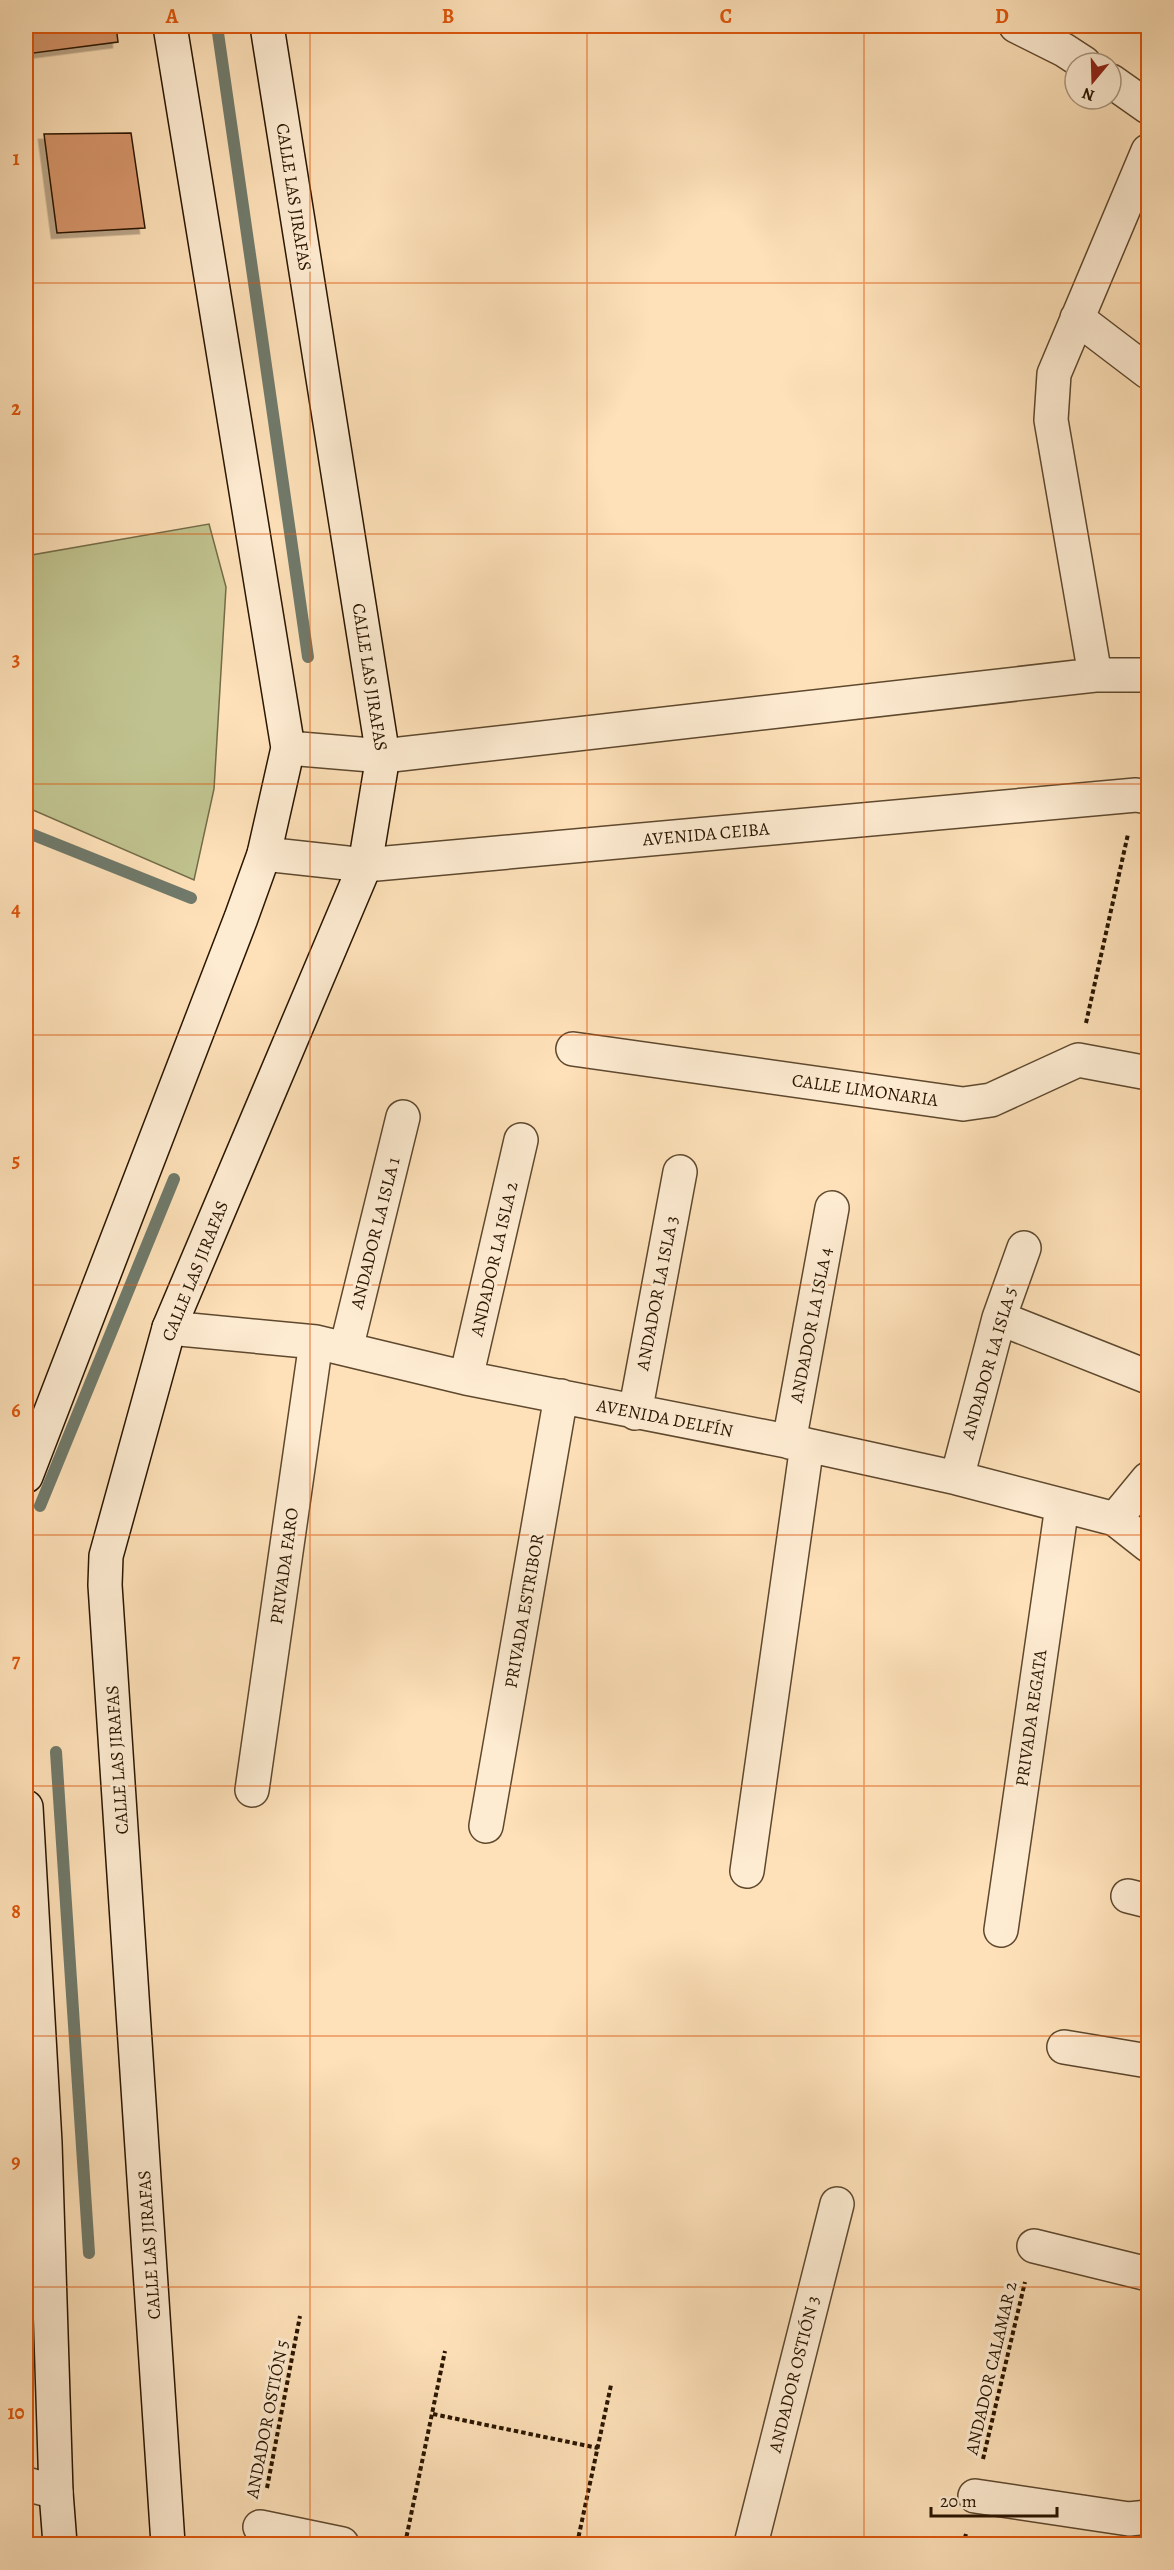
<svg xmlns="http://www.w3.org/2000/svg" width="1174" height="2570" viewBox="0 0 1174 2570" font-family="Alegreya,serif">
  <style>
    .green { fill: #c0c38f; stroke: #746c48; stroke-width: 1.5 }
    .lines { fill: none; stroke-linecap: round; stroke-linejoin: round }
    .stream { stroke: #707a6b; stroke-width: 12 }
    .building { fill: #d5956a; stroke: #291500; stroke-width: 1.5; filter: url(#shadow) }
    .minor-casing { stroke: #5e482e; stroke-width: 36 }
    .secondary-casing { stroke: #291500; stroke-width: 36 }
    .path { stroke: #291500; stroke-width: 4; stroke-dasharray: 4.5 3; stroke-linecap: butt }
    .minor { stroke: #feecd2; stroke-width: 33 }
    .secondary { stroke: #feecd2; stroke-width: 33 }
    .grid { fill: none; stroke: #de560b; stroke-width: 1.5; stroke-opacity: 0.55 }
    .labels { text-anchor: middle; stroke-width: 6; stroke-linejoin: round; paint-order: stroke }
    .street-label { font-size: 18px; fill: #291500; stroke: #feecd2 }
    .neatline { fill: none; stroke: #de560b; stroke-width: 2 }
    .grid-label { font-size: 20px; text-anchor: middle; font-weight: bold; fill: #de560b }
  </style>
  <defs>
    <filter id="shadow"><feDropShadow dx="-5.5" dy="5.5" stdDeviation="0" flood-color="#0004"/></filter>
  </defs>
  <rect width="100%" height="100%" fill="#fee1b9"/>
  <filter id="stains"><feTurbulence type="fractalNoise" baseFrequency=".00333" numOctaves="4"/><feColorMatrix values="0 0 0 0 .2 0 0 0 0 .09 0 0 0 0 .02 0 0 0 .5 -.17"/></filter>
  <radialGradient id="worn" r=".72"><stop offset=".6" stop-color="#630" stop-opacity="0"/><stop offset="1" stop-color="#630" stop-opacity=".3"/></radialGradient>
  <path class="green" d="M 209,524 L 226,587 L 214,789 L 194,880 L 26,807 L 26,556 Z"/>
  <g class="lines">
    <path class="stream" d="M 217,26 L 308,657
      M 26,832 L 191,898
      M 40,1506 L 174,1179
      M 56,1752 L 89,2253"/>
  </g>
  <path class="building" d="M 26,26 L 116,26 L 118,42 L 26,54 Z
    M 131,133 L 145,228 L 57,233 L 44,134 Z"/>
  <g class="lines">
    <defs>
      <path id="minor" d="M 1016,26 L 1064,50 L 1084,63
        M 1111,81 L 1148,107
        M 1077,318 L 1148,372
        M 1095,675 L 1051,420 L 1054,374 L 1148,151
        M 288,748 L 383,756 L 1095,675 L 1148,675
        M 264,854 L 365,865 L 1136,795 L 1148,797
        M 573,1049 L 963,1104 L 991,1100 L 1078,1060 L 1148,1073
        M 999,1318 L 1148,1377
        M 169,1328 L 316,1342 L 466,1378 L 807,1445 L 957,1478 L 1115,1519 L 1148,1545
        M 346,1349 L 403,1117
        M 466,1378 L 521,1140
        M 635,1413 L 680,1172
        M 789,1442 L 832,1208
        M 957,1478 L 999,1318 L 1024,1248
        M 1115,1519 L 1148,1479
        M 252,1790 L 316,1342
        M 486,1826 L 561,1396
        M 747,1871 L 807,1445
        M 1128,1896 L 1148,1901
        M 1001,1930 L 1062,1506
        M 1064,2047 L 1148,2061
        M 1034,2246 L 1148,2274
        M 26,2484 L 56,2492
        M 975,2496 L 1129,2519 L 1148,2517
        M 260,2527 L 342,2544
        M 751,2544 L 837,2204"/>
      <path id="secondary" d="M 26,1476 L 241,918 L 264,854 L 288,748 L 170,26
        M 26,1807 L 45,2143 L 56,2492 L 60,2544
        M 168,2544 L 105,1585 L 106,1556 L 169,1328 L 365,865 L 383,756 L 267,26"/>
    </defs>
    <use href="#minor" class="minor-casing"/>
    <use href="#secondary" class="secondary-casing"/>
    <path class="path" d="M 1086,1023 L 1128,834
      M 433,2414 L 598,2448
      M 983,2459 L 1025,2282
      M 267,2488 L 300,2316
      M 405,2544 L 445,2351
      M 577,2544 L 611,2385
      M 963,2544 L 966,2534"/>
    <use href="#minor" class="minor"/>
    <use href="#secondary" class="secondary"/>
  </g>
  <path class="grid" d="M 310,26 L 310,2544M 587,26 L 587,2544M 864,26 L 864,2544M 26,283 L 1148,283M 26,534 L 1148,534M 26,784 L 1148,784M 26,1035 L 1148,1035M 26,1285 L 1148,1285M 26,1535 L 1148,1535M 26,1786 L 1148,1786M 26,2036 L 1148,2036M 26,2287 L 1148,2287"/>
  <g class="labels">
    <g class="street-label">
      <text transform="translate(294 197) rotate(81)" y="6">CALLE LAS JIRAFAS</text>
      <text transform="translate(370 677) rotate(81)" y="6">CALLE LAS JIRAFAS</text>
      <text transform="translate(706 834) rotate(-5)" y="6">AVENIDA CEIBA</text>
      <text transform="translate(865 1090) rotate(8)" y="6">CALLE LIMONARIA</text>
      <text transform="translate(375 1233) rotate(-76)" y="6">ANDADOR LA ISLA 1</text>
      <text transform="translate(494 1259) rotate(-77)" y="6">ANDADOR LA ISLA 2</text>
      <text transform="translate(195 1271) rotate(-68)" y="6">CALLE LAS JIRAFAS</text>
      <text transform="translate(657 1293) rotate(-79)" y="6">ANDADOR LA ISLA 3</text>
      <text transform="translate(811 1325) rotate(-79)" y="6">ANDADOR LA ISLA 4</text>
      <text transform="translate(989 1363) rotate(-74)" y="6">ANDADOR LA ISLA 5</text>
      <text transform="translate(665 1418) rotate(11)" y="6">AVENIDA DELFÍN</text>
      <text transform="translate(284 1566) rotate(-82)" y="6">PRIVADA FARO</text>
      <text transform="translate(524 1611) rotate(-80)" y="6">PRIVADA ESTRIBOR</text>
      <text transform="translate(1031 1718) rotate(-82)" y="6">PRIVADA REGATA</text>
      <text transform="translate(117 1760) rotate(-94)" y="6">CALLE LAS JIRAFAS</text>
      <text transform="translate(149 2245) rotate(-94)" y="6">CALLE LAS JIRAFAS</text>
      <text transform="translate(991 2368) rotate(-77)" y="6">ANDADOR CALAMAR 2</text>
      <text transform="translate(794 2374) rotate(-76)" y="6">ANDADOR OSTIÓN 3</text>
      <text transform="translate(267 2419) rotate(-79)" y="6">ANDADOR OSTIÓN 5</text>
    </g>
  </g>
  <rect width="1174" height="2570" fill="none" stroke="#fee1b9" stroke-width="66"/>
  <g transform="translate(1093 81) rotate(199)"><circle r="28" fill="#feecd2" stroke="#a9967e" stroke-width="1.5"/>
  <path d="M0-4.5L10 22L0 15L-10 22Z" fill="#8f2418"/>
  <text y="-9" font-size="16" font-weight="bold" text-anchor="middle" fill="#291500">N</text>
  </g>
  <path d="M931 2507v9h126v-9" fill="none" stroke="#291500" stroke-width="3"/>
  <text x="940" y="2507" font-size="18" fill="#291500" stroke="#feecd2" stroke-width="4.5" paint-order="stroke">20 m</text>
  <rect x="33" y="33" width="1108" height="2504" class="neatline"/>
  <g class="grid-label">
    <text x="172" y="23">A</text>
    <text x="448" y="23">B</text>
    <text x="726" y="23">C</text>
    <text x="1002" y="23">D</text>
    <text x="16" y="165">1</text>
    <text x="16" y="415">2</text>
    <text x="16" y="666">3</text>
    <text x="16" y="916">4</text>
    <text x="16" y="1167">5</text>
    <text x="16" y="1417">6</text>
    <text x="16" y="1667">7</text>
    <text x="16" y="1918">8</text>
    <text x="16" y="2168">9</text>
    <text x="16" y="2419">10</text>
  </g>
  <rect width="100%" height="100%" filter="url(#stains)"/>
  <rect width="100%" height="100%" fill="url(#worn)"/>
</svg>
